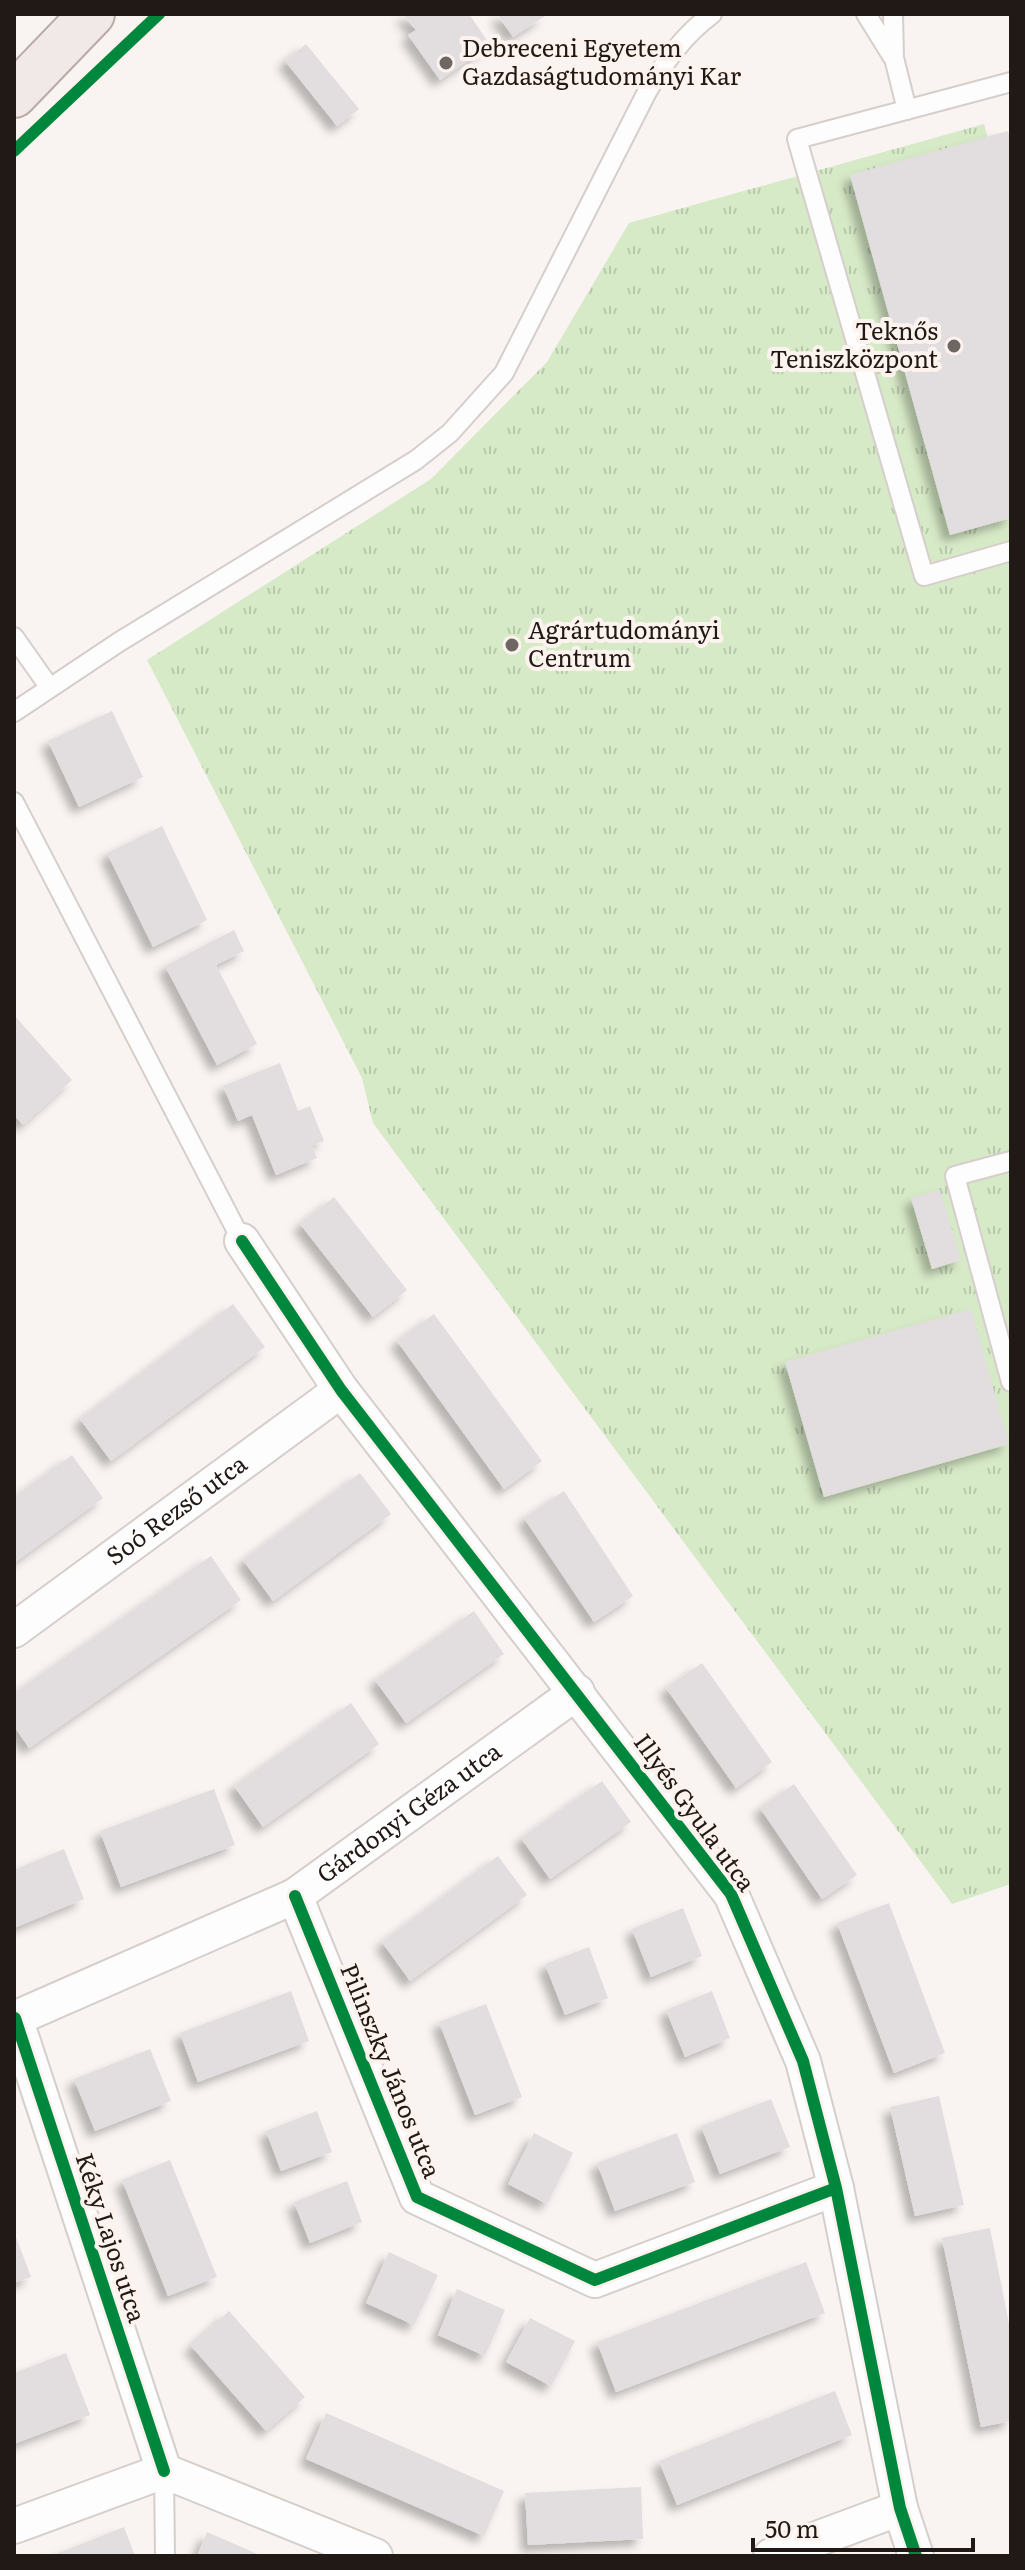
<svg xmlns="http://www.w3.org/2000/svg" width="1025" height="2570" viewBox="0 0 1025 2570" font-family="Literata,serif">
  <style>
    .grass { fill: url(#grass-tufts) }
    .building { fill: #e2dddf; filter: url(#shadow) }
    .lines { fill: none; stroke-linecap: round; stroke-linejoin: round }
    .service-casing { stroke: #d5cecb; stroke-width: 22 }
    .minor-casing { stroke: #d5cecb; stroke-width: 38 }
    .primary-casing { stroke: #baaaa6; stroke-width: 48 }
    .service { stroke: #fefdfd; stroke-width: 18 }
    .minor { stroke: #fefdfd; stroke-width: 34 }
    .primary { stroke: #f0e9e7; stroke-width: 44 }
    .cycleway-casing { stroke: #fcf3ef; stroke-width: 17 }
    .cycleway { stroke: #00873e; stroke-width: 12 }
    .poi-dot { fill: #6d6662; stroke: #fcf3ef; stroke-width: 3 }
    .labels { text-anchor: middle; stroke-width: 8; stroke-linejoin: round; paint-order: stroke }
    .poi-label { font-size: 24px; fill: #211915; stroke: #fcf3ef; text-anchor: start }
    .street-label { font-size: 24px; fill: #211915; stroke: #fcf3ef }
  </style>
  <defs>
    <pattern id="grass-tufts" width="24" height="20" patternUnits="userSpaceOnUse" patternTransform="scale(2)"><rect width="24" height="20" fill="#d7eac7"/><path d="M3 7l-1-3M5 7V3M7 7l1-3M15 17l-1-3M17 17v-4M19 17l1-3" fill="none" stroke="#b8c8aa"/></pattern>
    <filter id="shadow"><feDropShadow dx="-7" dy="7" stdDeviation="4" flood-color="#0004"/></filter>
  </defs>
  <rect width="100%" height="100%" fill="#f9f4f2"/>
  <path class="grass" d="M 984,124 L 1011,217 L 1011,1884 L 952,1904 L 373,1123 L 362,1078 L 147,660 L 431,479 L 547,362 L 629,223 Z"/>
  <path class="building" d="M 402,14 L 469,14 L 490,45 L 440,80 L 408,35 L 416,30 Z
    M 497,14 L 543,14 L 545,16 L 513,37 Z
    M 306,44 L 359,109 L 337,126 L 285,61 Z
    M 1008,131 L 1011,143 L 1011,518 L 950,535 L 850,175 Z
    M 112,711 L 143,777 L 79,807 L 48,741 Z
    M 162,826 L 207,920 L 153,947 L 107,853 Z
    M 234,930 L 244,951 L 216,965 L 257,1044 L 217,1065 L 165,966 Z
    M 14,1015 L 72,1080 L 23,1125 L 14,1115 Z
    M 280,1063 L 298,1111 L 310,1106 L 324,1141 L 312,1145 L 317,1158 L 276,1175 L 252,1115 L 238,1121 L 223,1086 Z
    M 940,1190 L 961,1260 L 932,1269 L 911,1198 Z
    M 334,1197 L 407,1290 L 373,1317 L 300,1224 Z
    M 233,1304 L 265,1347 L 111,1461 L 80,1419 Z
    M 971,1309 L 1009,1444 L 824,1497 L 785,1362 Z
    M 434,1314 L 542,1461 L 504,1489 L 397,1341 Z
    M 72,1455 L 103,1498 L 14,1563 L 14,1497 Z
    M 360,1473 L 391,1514 L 273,1601 L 243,1560 Z
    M 564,1491 L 633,1596 L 594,1622 L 524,1518 Z
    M 211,1556 L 241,1600 L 29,1748 L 14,1726 L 14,1693 Z
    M 474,1611 L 504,1654 L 406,1723 L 375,1680 Z
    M 702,1663 L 772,1762 L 736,1788 L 666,1688 Z
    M 351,1703 L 379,1744 L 263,1827 L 234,1786 Z
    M 602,1781 L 631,1822 L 550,1879 L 521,1838 Z
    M 794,1784 L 857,1875 L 822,1899 L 760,1808 Z
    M 214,1789 L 235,1845 L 121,1887 L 100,1831 Z
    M 64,1849 L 84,1899 L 14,1928 L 14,1870 Z
    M 498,1856 L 527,1895 L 410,1981 L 382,1942 Z
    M 889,1903 L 945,2053 L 894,2073 L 837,1923 Z
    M 683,1908 L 702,1956 L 651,1977 L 632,1929 Z
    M 589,1947 L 608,1998 L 565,2015 L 545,1964 Z
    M 291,1991 L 309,2041 L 198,2082 L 180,2033 Z
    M 712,1991 L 730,2038 L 685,2057 L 666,2010 Z
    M 486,2004 L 522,2097 L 475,2115 L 439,2022 Z
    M 150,2049 L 171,2101 L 95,2131 L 74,2079 Z
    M 939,2096 L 964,2205 L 915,2216 L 890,2107 Z
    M 771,2099 L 790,2147 L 720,2174 L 701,2126 Z
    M 317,2111 L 332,2152 L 281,2171 L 266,2131 Z
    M 534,2133 L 573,2153 L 547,2204 L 508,2184 Z
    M 677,2133 L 695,2182 L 615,2211 L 597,2163 Z
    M 170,2160 L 217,2277 L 168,2296 L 122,2180 Z
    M 347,2181 L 362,2222 L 310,2243 L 294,2202 Z
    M 990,2228 L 1011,2334 L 1011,2421 L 981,2427 L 942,2238 Z
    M 14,2232 L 31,2277 L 14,2283 Z
    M 389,2252 L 438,2275 L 414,2325 L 366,2303 Z
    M 806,2262 L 825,2313 L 616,2392 L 597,2342 Z
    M 457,2289 L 505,2310 L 485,2356 L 438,2335 Z
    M 229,2311 L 305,2397 L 266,2431 L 191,2346 Z
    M 530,2318 L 575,2341 L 551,2386 L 506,2362 Z
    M 66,2353 L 90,2415 L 14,2444 L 14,2373 Z
    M 835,2391 L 852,2435 L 677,2505 L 659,2461 Z
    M 326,2413 L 504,2491 L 484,2536 L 306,2459 Z
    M 641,2487 L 643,2539 L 528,2545 L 525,2493 Z
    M 124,2527 L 135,2556 L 51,2556 Z
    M 207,2532 L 262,2556 L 197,2556 Z"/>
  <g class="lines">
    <defs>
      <path id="service" d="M 866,14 L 892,56
        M 893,14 L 894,58 L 907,110
        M 1011,82 L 797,139 L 924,576 L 1011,551
        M 14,637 L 50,688
        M 14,712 L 119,642 L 416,460 L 450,433 L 504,373 L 648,90 C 666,60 684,35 712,14
        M 14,802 L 242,1241
        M 1011,1161 L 955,1176 L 1011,1382
        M 164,2471 L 165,2556"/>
      <g id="minor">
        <path d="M 242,1241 L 341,1390 L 731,1894 L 803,2061 L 836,2188 L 900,2508 L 916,2556"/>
        <path id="s1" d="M 14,1630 L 341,1390"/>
        <path d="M 295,1896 L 417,2197 L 595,2280 L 836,2188"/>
        <path d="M 15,2018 L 164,2471"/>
        <path id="s2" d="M 14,2019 L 295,1896 L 577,1692"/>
        <path d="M 14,2526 L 164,2471 L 375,2556"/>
        <path d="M 771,2556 L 900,2508"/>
      </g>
      <path id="primary" d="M 14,95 L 92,14"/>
    </defs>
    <use href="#service" class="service-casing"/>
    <use href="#minor" class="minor-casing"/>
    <use href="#primary" class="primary-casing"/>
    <use href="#service" class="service"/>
    <use href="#minor" class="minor"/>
    <use href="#primary" class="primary"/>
    <defs>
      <path id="cycleway" d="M 14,151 L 159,14
        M 242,1241 L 341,1390 L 731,1894 L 803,2061 L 836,2188 L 900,2508 L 916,2556
        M 295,1896 L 417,2197 L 595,2280 L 836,2188
        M 15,2018 L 164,2471"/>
    </defs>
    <use href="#cycleway" class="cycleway-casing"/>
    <use href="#cycleway" class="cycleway"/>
  </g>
  <g class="poi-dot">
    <circle cx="446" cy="63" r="8"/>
    <circle cx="954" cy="346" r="8"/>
    <circle cx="512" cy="645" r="8"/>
  </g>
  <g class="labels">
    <g class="poi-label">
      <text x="462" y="57">Debreceni Egyetem<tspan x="462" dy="28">Gazdaságtudományi Kar</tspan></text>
      <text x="938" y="340" text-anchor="end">Teknős<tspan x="938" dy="28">Teniszközpont</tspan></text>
      <text x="528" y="639">Agrártudományi<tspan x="528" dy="28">Centrum</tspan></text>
    </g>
    <g class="street-label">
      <text dy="8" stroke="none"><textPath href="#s1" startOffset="202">Soó Rezső utca</textPath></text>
      <text transform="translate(694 1813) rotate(54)" y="8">Illyés Gyula utca</text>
      <text dy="8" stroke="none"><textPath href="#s2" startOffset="448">Gárdonyi Géza utca</textPath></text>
      <text transform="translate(390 2071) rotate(68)" y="8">Pilinszky János utca</text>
      <text transform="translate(110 2238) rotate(72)" y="8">Kéky Lajos utca</text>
    </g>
  </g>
  <rect width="1025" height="2570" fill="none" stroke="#211915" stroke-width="32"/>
  <path d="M753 2538v12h220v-12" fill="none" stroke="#211915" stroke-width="4"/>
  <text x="765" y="2538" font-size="24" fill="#211915" stroke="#fcf3ef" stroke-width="6" paint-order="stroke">50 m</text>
</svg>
